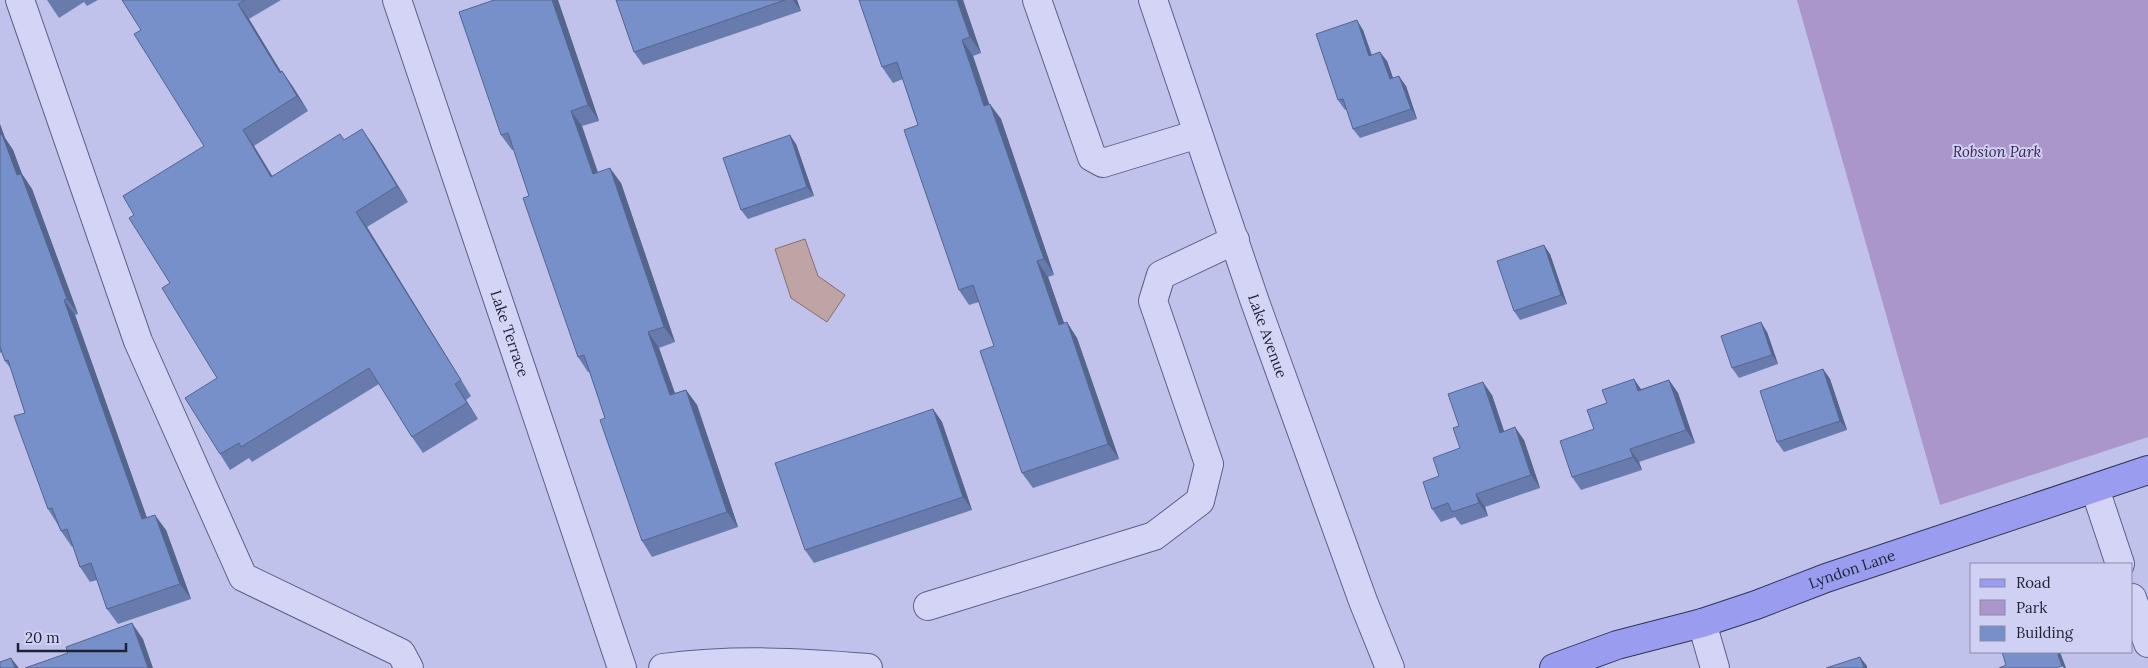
<svg xmlns="http://www.w3.org/2000/svg" width="2148" height="668" viewBox="0 0 2148 668" font-family="Lora,serif">
  <style>
    .green { fill: #aa96ca }
    .water { fill: #bfa4a4; stroke: #8c6c6b }
    .lines { fill: none; stroke-linecap: round; stroke-linejoin: round }
    .minor-casing { stroke: #596185; stroke-width: 30 }
    .major-casing { stroke: #2e3753; stroke-width: 30 }
    .minor { stroke: #d4d4f7; stroke-width: 28 }
    .major { stroke: #999cef; stroke-width: 28 }
    .wall { fill: #677cad }
    .shaded-wall { fill: #54658d }
    .building { fill: #7890c9; stroke: #54658d }
    .labels { text-anchor: middle; stroke-width: 4; stroke-linejoin: round; paint-order: stroke }
    .park-label { font-size: 15px; font-style: italic; fill: #3c2451; stroke: #d0d0f4 }
    .street-label { font-size: 15px; fill: #1d2335; stroke: #d0d0f4 }
  </style>
  <rect width="100%" height="100%" fill="#c1c2ec"/>
  <path class="green" d="M 1797,0 L 2148,0 L 2148,437 L 1940,505 Z"/>
  <path class="water" d="M 805,239 L 818,276 L 845,295 L 827,322 L 791,298 L 775,249 Z"/>
  <g class="lines">
    <defs>
      <g id="minor">
        <path d="M 20,0 L 138,341 L 243,577 L 401,653 L 409,668"/>
        <path id="s1" d="M 397,0 L 622,668"/>
        <path d="M 1037,0 L 1092,157 L 1103,163 L 1198,134"/>
        <path id="s2" d="M 1153,0 L 1255,302 L 1363,601 L 1390,668"/>
        <path d="M 2095,489 L 2120,564"/>
        <path d="M 2132,598 L 2148,643"/>
        <path d="M 928,606 L 1154,536 L 1200,501 L 1209,464 L 1153,301 L 1161,275 L 1235,240"/>
        <path d="M 1702,623 L 1715,668"/>
        <path d="M 663,668 C 732,659 799,662 868,668"/>
      </g>
      <g id="major">
        <path id="s3" d="M 1554,668 L 1617,645 L 1702,623 L 1756,605 L 1826,578 L 2148,470"/>
      </g>
    </defs>
    <use href="#minor" class="minor-casing"/>
    <use href="#major" class="major-casing"/>
    <use href="#minor" class="minor"/>
    <use href="#major" class="major"/>
  </g>
  <path class="wall" d="M 47,0 L 98,0 L 87,6 L 84,2 L 59,18 Z
    M 122,0 L 281,0 L 249,19 L 281,72 L 282,71 L 293,87 L 308,111 L 254,146 L 272,176 L 344,140 L 373,145 L 408,202 L 367,227 L 471,396 L 466,400 L 478,419 L 423,453 L 412,437 L 379,384 L 252,462 L 249,458 L 230,470 L 220,454 L 217,378 L 170,283 L 134,215 L 204,146 L 141,30 Z
    M 494,0 L 558,0 L 599,121 L 582,126 L 598,172 L 621,183 L 675,342 L 659,348 L 675,393 L 686,390 L 697,405 L 738,527 L 652,557 L 642,541 L 605,418 L 590,372 L 588,372 L 578,357 L 529,196 L 514,150 L 512,150 L 501,135 Z
    M 616,0 L 797,0 L 801,11 L 643,65 L 634,52 Z
    M 859,0 L 963,0 L 981,53 L 973,56 L 989,104 L 1001,119 L 1054,275 L 1048,277 L 1064,323 L 1077,338 L 1119,459 L 1033,488 L 1022,473 L 994,346 L 979,302 L 969,305 L 959,290 L 918,125 L 903,79 L 893,83 L 882,67 Z
    M 1363,30 L 1372,55 L 1387,61 L 1393,78 L 1406,86 L 1417,119 L 1360,138 L 1353,129 L 1347,109 L 1345,110 L 1338,100 Z
    M 0,124 L 5,138 L 13,150 L 22,174 L 32,189 L 78,314 L 75,315 L 147,518 L 166,530 L 191,599 L 118,624 L 107,609 L 97,580 L 90,582 L 80,567 L 73,546 L 72,547 L 61,531 L 58,525 L 48,509 L 25,413 L 11,369 L 5,361 L 2,352 L 0,353 Z
    M 796,144 L 814,196 L 748,219 L 741,210 Z
    M 1550,254 L 1567,304 L 1520,320 L 1514,311 Z
    M 1767,332 L 1778,364 L 1739,378 L 1732,368 Z
    M 1823,369 L 1830,379 L 1847,430 L 1784,452 L 1777,442 Z
    M 1669,380 L 1678,393 L 1695,443 L 1639,462 L 1642,470 L 1581,490 L 1572,477 L 1594,429 L 1607,403 L 1641,389 Z
    M 1492,395 L 1504,431 L 1524,440 L 1540,488 L 1485,507 L 1488,516 L 1461,525 L 1455,517 L 1441,522 L 1432,509 L 1439,476 L 1460,448 L 1459,426 Z
    M 933,409 L 942,422 L 972,510 L 814,563 L 805,550 Z"/>
  <path class="shaded-wall" d="M 552,0 L 558,0 L 599,121 L 588,105 Z
    M 793,0 L 797,0 L 801,11 Z
    M 957,0 L 963,0 L 981,53 L 970,37 Z
    M 238,4 L 249,19 L 291,88 L 280,73 Z
    M 1357,20 L 1363,30 L 1375,66 L 1369,56 Z
    M 962,40 L 973,56 L 995,121 L 984,106 Z
    M 1380,52 L 1387,61 L 1397,89 L 1390,79 Z
    M 282,71 L 293,87 L 308,111 L 297,96 Z
    M 1399,76 L 1406,86 L 1417,119 L 1411,109 Z
    M 990,104 L 1001,119 L 1054,275 L 1044,259 Z
    M 571,111 L 582,126 L 603,189 L 593,174 Z
    M 0,124 L 5,138 L 13,150 L 22,174 L 32,189 L 78,314 L 67,299 L 17,175 L 0,137 Z
    M 362,129 L 373,145 L 408,202 L 397,186 Z
    M 243,130 L 254,146 L 282,192 L 271,177 Z
    M 790,135 L 796,144 L 814,196 L 807,187 Z
    M 610,168 L 621,183 L 675,342 L 664,327 Z
    M 356,212 L 367,227 L 471,396 Z
    M 1544,245 L 1550,254 L 1567,304 L 1561,295 Z
    M 1037,261 L 1048,277 L 1070,340 L 1059,325 Z
    M 64,300 L 75,315 L 153,535 L 142,519 Z
    M 1067,322 L 1077,338 L 1119,459 L 1108,444 Z
    M 1761,322 L 1767,332 L 1778,364 L 1772,355 Z
    M 648,332 L 659,348 L 681,411 L 670,395 Z
    M 1823,369 L 1830,379 L 1847,430 L 1840,421 Z
    M 1634,379 L 1643,392 L 1638,391 Z
    M 1669,380 L 1678,393 L 1695,443 L 1686,430 Z
    M 1483,382 L 1492,395 L 1509,446 L 1500,433 Z
    M 455,384 L 466,400 L 478,419 L 467,403 Z
    M 686,390 L 697,405 L 738,527 L 727,512 Z
    M 933,409 L 942,422 L 972,510 L 963,497 Z
    M 1515,427 L 1524,440 L 1540,488 L 1531,475 Z
    M 1630,449 L 1639,462 L 1642,470 L 1633,457 Z
    M 1476,494 L 1485,507 L 1488,516 L 1479,503 Z
    M 155,515 L 166,530 L 191,599 L 180,584 Z
    M 132,623 L 143,639 L 153,668 L 148,668 Z
    M 2057,652 L 2060,652 L 2066,668 L 2064,668 L 2062,666 Z
    M 1860,657 L 1867,666 L 1867,668 L 1864,668 Z
    M 11,658 L 19,668 L 15,668 Z"/>
  <path class="building" d="M 122,0 L 245,0 L 238,4 L 280,73 L 282,71 L 297,96 L 243,130 L 271,177 L 340,134 L 344,140 L 362,129 L 397,186 L 356,212 L 461,380 L 455,384 L 467,403 L 412,437 L 369,368 L 241,447 L 239,443 L 220,454 L 185,398 L 217,378 L 162,288 L 170,283 L 129,218 L 134,215 L 123,196 L 204,146 L 134,34 L 141,30 Z
    M 494,0 L 552,0 L 588,105 L 571,111 L 593,174 L 610,168 L 664,327 L 648,332 L 670,395 L 686,390 L 727,512 L 642,541 L 600,420 L 605,418 L 584,355 L 578,357 L 523,198 L 529,196 L 508,133 L 501,135 L 459,12 Z
    M 616,0 L 785,0 L 634,52 Z
    M 859,0 L 957,0 L 970,37 L 962,40 L 984,106 L 990,104 L 1044,259 L 1037,261 L 1059,325 L 1067,322 L 1108,444 L 1022,473 L 980,351 L 994,346 L 973,285 L 959,290 L 904,130 L 918,125 L 897,62 L 882,67 Z
    M 1357,20 L 1369,56 L 1380,52 L 1390,79 L 1399,76 L 1411,109 L 1353,129 L 1343,99 L 1338,100 L 1316,34 Z
    M 2,134 L 17,175 L 21,174 L 67,299 L 64,300 L 142,519 L 155,515 L 180,584 L 107,609 L 91,563 L 80,567 L 67,529 L 61,531 L 52,508 L 48,509 L 14,416 L 25,413 L 8,360 L 5,361 L 0,347 L 0,135 Z
    M 790,135 L 807,187 L 741,210 L 723,158 Z
    M 1544,245 L 1561,295 L 1514,311 L 1497,261 Z
    M 1761,322 L 1772,355 L 1732,368 L 1721,336 Z
    M 1823,369 L 1840,421 L 1777,442 L 1760,391 Z
    M 1634,379 L 1638,391 L 1669,380 L 1686,430 L 1630,449 L 1633,457 L 1572,477 L 1560,441 L 1594,429 L 1587,410 L 1607,403 L 1602,390 Z
    M 1483,382 L 1500,433 L 1515,427 L 1531,475 L 1476,494 L 1479,503 L 1452,512 L 1448,503 L 1432,509 L 1423,482 L 1439,476 L 1433,458 L 1460,448 L 1453,428 L 1459,426 L 1448,394 Z
    M 933,409 L 963,497 L 805,550 L 775,463 Z
    M 132,623 L 148,668 L 25,668 L 68,653 L 66,647 Z
    M 2002,652 L 2057,652 L 2062,666 L 2056,668 L 1999,668 L 2006,665 Z
    M 1860,657 L 1864,668 L 1826,668 Z
    M 11,658 L 15,668 L 0,668 L 0,662 Z"/>
  <g class="labels">
    <g class="park-label">
      <text x="1997" y="157">Robsion Park</text>
    </g>
    <g class="street-label">
      <text dy="5" stroke="none"><textPath href="#s1" startOffset="352">Lake Terrace</textPath></text>
      <text dy="5" stroke="none"><textPath href="#s2" startOffset="355">Lake Avenue</textPath></text>
      <text dy="5" stroke="none"><textPath href="#s3" startOffset="314">Lyndon Lane</textPath></text>
    </g>
  </g>
  <rect x="1970" y="563" width="162" height="90" fill="#d0d0f4" stroke="#888ba8"/>
  <rect x="1980" y="579" width="25" height="8" fill="#999cef" stroke="#888ba8"/>
  <text x="2016" y="588" font-size="15" fill="#1d2335">Road</text>
  <rect x="1980" y="600" width="25" height="15" fill="#aa96ca" stroke="#888ba8"/>
  <text x="2016" y="613" font-size="15" fill="#1d2335">Park</text>
  <rect x="1980" y="626" width="25" height="15" fill="#7890c9" stroke="#888ba8"/>
  <text x="2016" y="638" font-size="15" fill="#1d2335">Building</text>
  <path d="M18 643v8h108v-8" fill="none" stroke="#1d2335" stroke-width="2.5"/>
  <text x="25" y="643" font-size="15" fill="#1d2335" stroke="#d0d0f4" stroke-width="4" paint-order="stroke">20 m</text>
</svg>
